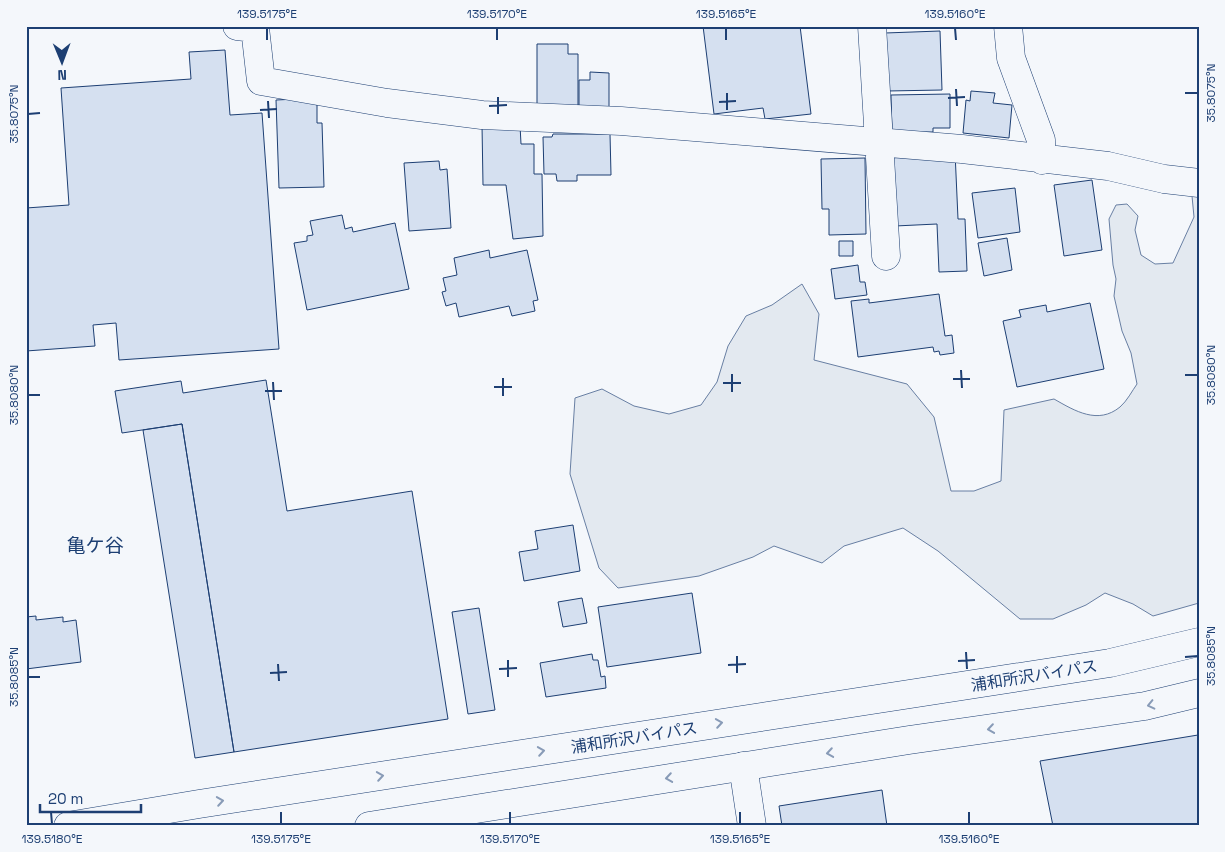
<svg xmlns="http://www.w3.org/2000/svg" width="1225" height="852" viewBox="0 0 1225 852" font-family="'Space Grotesk','Noto Sans JP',sans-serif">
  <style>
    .green { fill: #e3e9f0; stroke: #687fa3 }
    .building { fill: #d5e0f0; stroke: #1d3f73 }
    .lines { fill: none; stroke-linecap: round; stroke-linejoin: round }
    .minor-casing { stroke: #1d3f73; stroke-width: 29 }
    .highway-casing { stroke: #1d3f73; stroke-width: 29 }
    .minor { stroke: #f4f7fb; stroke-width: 28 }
    .highway { stroke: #f4f7fb; stroke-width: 28 }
    .oneway { stroke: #889bb7 }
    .ticks { fill: none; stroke: #1d3f73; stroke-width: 2 }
    .labels { text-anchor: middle; stroke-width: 4; stroke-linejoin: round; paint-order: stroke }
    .street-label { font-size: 16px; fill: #1d3f73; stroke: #f4f7fb }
    .quarter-label { font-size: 19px; fill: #1d3f73; stroke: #f4f7fb }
    .neatline { fill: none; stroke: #1d3f73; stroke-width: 2 }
    .ticks-label { font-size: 12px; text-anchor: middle; fill: #1d3f73 }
  </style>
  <rect width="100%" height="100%" fill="#f4f7fb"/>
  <path class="green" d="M 1199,194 L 1199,603 L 1153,616 L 1133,604 L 1105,593 L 1086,605 L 1053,619 L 1020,619 L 938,551 L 903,528 L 844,546 L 822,563 L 774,546 L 753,557 L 699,576 L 618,588 L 599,568 L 570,474 L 575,398 L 602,389 L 634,406 L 669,414 L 701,405 L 717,382 L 728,346 L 746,316 L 772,305 L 802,284 L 819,314 L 814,360 L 907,384 L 934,417 L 951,491 L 974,491 L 1001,481 L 1004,410 L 1054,399 C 1075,411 1098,425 1120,407 C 1127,401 1132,391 1137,384 L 1131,353 L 1122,331 L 1114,296 L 1116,279 L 1113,265 L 1109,219 L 1116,205 L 1127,204 L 1138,216 L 1135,230 L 1141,255 L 1155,264 L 1173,263 L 1194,217 L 1192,196 Z"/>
  <path class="building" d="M 703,26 L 800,26 L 811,114 L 765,119 L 763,108 L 714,114 Z
    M 940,31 L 942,90 L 887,91 L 885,33 Z
    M 537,44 L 568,44 L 568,54 L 578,54 L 578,115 L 537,114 Z
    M 225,50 L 230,115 L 262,113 L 279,349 L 119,360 L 116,323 L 93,325 L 95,346 L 26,351 L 26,208 L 69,205 L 61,88 L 191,79 L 189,52 Z
    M 590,72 L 609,73 L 609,114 L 579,114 L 579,80 L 590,80 Z
    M 971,91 L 995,93 L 993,103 L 1012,105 L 1009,138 L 963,133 L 966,100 L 970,101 Z
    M 950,94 L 950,128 L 933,128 L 933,132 L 892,133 L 891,95 Z
    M 317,98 L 317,123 L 322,123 L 324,187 L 279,188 L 276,100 Z
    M 482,125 L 520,125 L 521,144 L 534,144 L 534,174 L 542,174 L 543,236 L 513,239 L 506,185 L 483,185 Z
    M 553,134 L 610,134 L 611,175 L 577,175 L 577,181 L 557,181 L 556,174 L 544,174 L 543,137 L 552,137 Z
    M 955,152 L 958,219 L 965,219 L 967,271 L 939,272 L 937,224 L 895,226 L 891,155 Z
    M 865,158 L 866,234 L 829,235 L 829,209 L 822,209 L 821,159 Z
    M 439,161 L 440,170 L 447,169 L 451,228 L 409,231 L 404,163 Z
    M 1092,180 L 1102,250 L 1064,256 L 1054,185 Z
    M 1015,188 L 1020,232 L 978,238 L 972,193 Z
    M 342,215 L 345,229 L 352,227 L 353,232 L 395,223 L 409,289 L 307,310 L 294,243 L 307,241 L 307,236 L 313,235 L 310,221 Z
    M 1007,238 L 1012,270 L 984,276 L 978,243 Z
    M 839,241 L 853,241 L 853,256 L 839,256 Z
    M 489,250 L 490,258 L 527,250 L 538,300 L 533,301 L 535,311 L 512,316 L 509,306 L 459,317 L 456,303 L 446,306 L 442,292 L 446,291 L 443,278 L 457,275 L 454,258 Z
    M 858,265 L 860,282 L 865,282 L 867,295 L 835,299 L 831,269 Z
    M 939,294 L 945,336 L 952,335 L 954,353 L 940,355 L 939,351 L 934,352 L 933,347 L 858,357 L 851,301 L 869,299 L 869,303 Z
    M 1090,303 L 1104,369 L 1017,387 L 1003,321 L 1021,317 L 1019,310 L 1046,305 L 1047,312 Z
    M 266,380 L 287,511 L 412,491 L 448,719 L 234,752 L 182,424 L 122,433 L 115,391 L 181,381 L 183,393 Z
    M 182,424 L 234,752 L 195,758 L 143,430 Z
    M 573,525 L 580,571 L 524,581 L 519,552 L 538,549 L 535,531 Z
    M 692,593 L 701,653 L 607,667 L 598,607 Z
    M 582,598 L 587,623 L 563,627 L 558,602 Z
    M 479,608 L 495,710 L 468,714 L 452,612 Z
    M 36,616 L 36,620 L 63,617 L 63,622 L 76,620 L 81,662 L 26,669 L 26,617 Z
    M 592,654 L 593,660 L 598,660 L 601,677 L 605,676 L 606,688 L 546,697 L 540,663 Z
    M 1198,735 L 1199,826 L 1053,826 L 1040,761 Z
    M 882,790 L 887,826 L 782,826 L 779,806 Z"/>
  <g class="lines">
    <defs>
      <path id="minor" d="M 237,26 L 255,28 L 261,81 L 387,103 L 482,115 L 621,121 L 962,149 L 1108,166 L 1164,179 L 1199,183
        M 872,26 L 886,256
        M 1008,26 L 1011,58 L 1041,140 L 1042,160
        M 743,766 L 752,826"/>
      <path id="highway" d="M 68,826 L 199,804 L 1110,663 L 1199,642
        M 369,826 L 909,740 L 1145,706 L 1199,693"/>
    </defs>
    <use href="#minor" class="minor-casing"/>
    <use href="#highway" class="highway-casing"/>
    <use href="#minor" class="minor"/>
    <use href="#highway" class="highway"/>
  </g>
  <defs><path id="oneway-chevron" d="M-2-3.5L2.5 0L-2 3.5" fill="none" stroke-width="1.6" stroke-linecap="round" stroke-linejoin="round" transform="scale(1.25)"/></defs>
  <g class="oneway">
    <use href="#oneway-chevron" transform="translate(1151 705) rotate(167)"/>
    <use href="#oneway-chevron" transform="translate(719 723) rotate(-9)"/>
    <use href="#oneway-chevron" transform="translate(991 729) rotate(172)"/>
    <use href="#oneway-chevron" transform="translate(541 751) rotate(-9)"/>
    <use href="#oneway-chevron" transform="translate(830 753) rotate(171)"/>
    <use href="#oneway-chevron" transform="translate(380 776) rotate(-9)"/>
    <use href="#oneway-chevron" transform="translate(669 778) rotate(171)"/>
    <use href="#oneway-chevron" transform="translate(220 801) rotate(-9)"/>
  </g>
  <path class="ticks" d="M 267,28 L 267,40M 497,28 L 497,40M 726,28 L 726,40M 955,28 L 956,40M 956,89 L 957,106M 727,93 L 727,110M 1185,93 L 1198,93M 498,97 L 498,114M 948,98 L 965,97M 268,101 L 269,118M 719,102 L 736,101M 489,106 L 507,105M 260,110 L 277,109M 28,114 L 40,113M 961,370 L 962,388M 732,374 L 732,392M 1185,375 L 1198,375M 503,378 L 503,396M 953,379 L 970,379M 273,382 L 274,400M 723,383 L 741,383M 494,387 L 512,387M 265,391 L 282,391M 28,395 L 40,395M 966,652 L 967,669M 737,656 L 737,673M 1185,657 L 1198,656M 508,660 L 508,677M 958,661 L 975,660M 278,664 L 279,681M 728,665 L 746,664M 499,669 L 517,668M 270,673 L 287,672M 28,677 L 40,677M 51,812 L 52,824M 281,812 L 281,824M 510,812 L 510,824M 740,812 L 740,824M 969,812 L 969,824"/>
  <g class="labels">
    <g class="street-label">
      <text transform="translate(1034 675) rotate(-9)" y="6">浦和所沢バイパス</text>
      <text transform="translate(634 737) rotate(-9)" y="6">浦和所沢バイパス</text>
    </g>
    <g class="quarter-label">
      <text x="95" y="552">亀ケ谷</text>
    </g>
  </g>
  <rect width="1225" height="852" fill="none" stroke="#f4f7fb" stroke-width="55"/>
  <g transform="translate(62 62) rotate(179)" stroke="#f4f7fb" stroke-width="4" paint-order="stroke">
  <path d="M0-4L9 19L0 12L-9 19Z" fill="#1d3f73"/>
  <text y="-8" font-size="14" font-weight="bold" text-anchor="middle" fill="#1d3f73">N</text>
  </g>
  <path d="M40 804v8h101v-8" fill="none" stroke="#1d3f73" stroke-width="2.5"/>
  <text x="48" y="804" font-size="15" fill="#1d3f73" stroke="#f4f7fb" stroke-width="4" paint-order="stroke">20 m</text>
  <rect x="28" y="28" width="1170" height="796" class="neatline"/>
  <g class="ticks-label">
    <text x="267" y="18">139.5175°E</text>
    <text x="497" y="18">139.5170°E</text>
    <text x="726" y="18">139.5165°E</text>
    <text x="955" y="18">139.5160°E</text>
    <text transform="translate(1211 93) rotate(-90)" y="4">35.8075°N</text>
    <text transform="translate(14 114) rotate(-90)" y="4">35.8075°N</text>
    <text transform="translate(1211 375) rotate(-90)" y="4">35.8080°N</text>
    <text transform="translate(14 395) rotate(-90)" y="4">35.8080°N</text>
    <text transform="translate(1211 656) rotate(-90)" y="4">35.8085°N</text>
    <text transform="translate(14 677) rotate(-90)" y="4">35.8085°N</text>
    <text x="52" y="843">139.5180°E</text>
    <text x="281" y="843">139.5175°E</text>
    <text x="510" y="843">139.5170°E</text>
    <text x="740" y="843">139.5165°E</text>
    <text x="969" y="843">139.5160°E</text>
  </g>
</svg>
